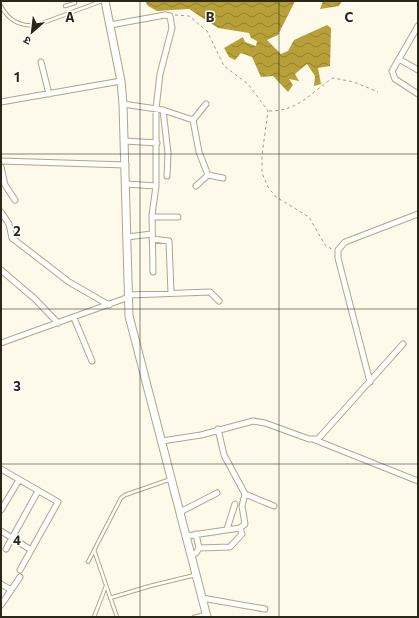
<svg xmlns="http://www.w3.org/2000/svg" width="419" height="618" viewBox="0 0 419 618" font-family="Commissioner,'Noto Sans Devanagari',sans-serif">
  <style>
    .water { fill: url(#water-waves) }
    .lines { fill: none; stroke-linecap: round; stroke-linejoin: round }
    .service-casing { stroke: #afa784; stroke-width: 4.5 }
    .minor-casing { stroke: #afa784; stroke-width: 7 }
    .secondary-casing { stroke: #afa784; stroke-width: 9 }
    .path { stroke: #a3a091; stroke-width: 1; stroke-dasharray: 3 3; stroke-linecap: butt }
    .service { stroke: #fff; stroke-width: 2.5 }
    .minor { stroke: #fff; stroke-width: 5 }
    .secondary { stroke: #fff; stroke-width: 7 }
    .grid { fill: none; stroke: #2a2719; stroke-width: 1; stroke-opacity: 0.55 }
    .grid-label { font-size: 13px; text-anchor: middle; font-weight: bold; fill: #2a2719; stroke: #fff; stroke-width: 3; stroke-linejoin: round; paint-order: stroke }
  </style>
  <defs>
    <pattern id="water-waves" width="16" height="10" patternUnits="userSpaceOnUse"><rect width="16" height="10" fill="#b8a038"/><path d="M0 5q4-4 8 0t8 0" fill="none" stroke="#96822e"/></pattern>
  </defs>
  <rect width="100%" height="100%" fill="#fdfaeb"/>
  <path class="water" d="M 145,1 L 295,1 L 278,35 L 267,40 L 281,54 L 288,51 L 294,40 L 327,25 L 331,28 L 330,66 L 318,68 L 321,84 L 314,86 L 315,76 L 307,64 L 295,74 L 299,81 L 289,79 L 293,85 L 288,92 L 273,76 L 261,77 L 252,57 L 241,53 L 235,60 L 229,57 L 224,48 L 243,37 L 245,42 L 256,46 L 257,41 L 251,38 L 249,33 L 218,28 L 189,9 L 157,11 L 148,6 Z
    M 323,1 L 342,1 L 339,6 L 320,9 Z"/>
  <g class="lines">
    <defs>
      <path id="service" d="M 1,6 C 9,21 21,27 37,25 L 102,1
        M 65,6 L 75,3
        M 94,550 L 117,617
        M 88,562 L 121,498 L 125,495 L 171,479
        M 110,598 L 150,586 L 195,575
        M 94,617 L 106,586
        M 194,617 L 205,614"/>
      <path id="minor" d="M 110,25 L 165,15 L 170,16 L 172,28 L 160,74 L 156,109 L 156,186 L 152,215 L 153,272
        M 418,26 L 392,71 L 395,79 L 418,94
        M 399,59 L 418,70
        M 41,62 L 49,94
        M 1,102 L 121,81
        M 123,104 L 163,110 L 193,120 L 199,152 L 208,175
        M 163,110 L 168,153 L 167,176
        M 193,120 L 206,104
        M 125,141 L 157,143
        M 1,161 L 126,165
        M 1,167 L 5,185 L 15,200
        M 126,184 L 156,186
        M 196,186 L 208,175 L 223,178
        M 1,212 L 9,224 L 12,238 L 69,282 L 109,305
        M 152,217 L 178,217
        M 127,237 L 152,234
        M 152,239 L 169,241 L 171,293
        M 1,270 L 35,299 L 58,323
        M 129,295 L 210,292 L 219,301
        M 74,318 L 92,361
        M 1,343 L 129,297
        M 370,382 L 338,258 L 338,250 L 345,242 L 418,214
        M 315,440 L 418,481
        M 162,441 L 201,435 L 253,421 L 265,423 L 309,439 L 318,439 L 403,344
        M 1,469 L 58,502 L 20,570
        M 245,494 L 274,506
        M 1,510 L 19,480
        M 180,512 L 217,493
        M 227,529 L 235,504
        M 1,531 L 31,550
        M 186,536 L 240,528 L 245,524 L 242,506 L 245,494 L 224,455 L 218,429
        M 199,548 L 230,547 L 242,534 L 240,528
        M 6,549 L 38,491
        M 191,555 L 196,553 L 199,548 L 196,534
        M 1,584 L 11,590
        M 202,598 L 265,609
        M 1,605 L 20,577"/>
      <path id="secondary" d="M 105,1 L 121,81 L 123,104 L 129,316 L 207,617"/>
    </defs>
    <use href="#service" class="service-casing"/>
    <use href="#minor" class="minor-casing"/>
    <use href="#secondary" class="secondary-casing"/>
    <path class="path" d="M 175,15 L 189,16 L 207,31 L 224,66 L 248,84 L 268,111 L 262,155 L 262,173 L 268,187 L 276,197 L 309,217 L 325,245 L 333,250
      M 269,111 C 299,111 310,93 333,78 L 354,82 L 378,92"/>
    <use href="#service" class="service"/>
    <use href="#minor" class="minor"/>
    <use href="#secondary" class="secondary"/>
  </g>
  <path class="grid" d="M 140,1 L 140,617M 279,1 L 279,617M 1,154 L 418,154M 1,309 L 418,309M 1,464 L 418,464"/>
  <g class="grid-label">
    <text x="70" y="22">A</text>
    <text x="210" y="22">B</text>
    <text x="349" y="22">C</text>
    <text x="17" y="82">1</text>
    <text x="17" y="236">2</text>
    <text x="17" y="391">3</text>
    <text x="17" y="545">4</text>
  </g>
  <rect width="419" height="618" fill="none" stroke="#2a2719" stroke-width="4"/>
  <g transform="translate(32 32) rotate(208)" stroke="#ffffff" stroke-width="3" paint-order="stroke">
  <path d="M0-3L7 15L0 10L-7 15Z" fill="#2a2719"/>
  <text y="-6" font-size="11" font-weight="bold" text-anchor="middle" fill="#2a2719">उ</text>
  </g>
</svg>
